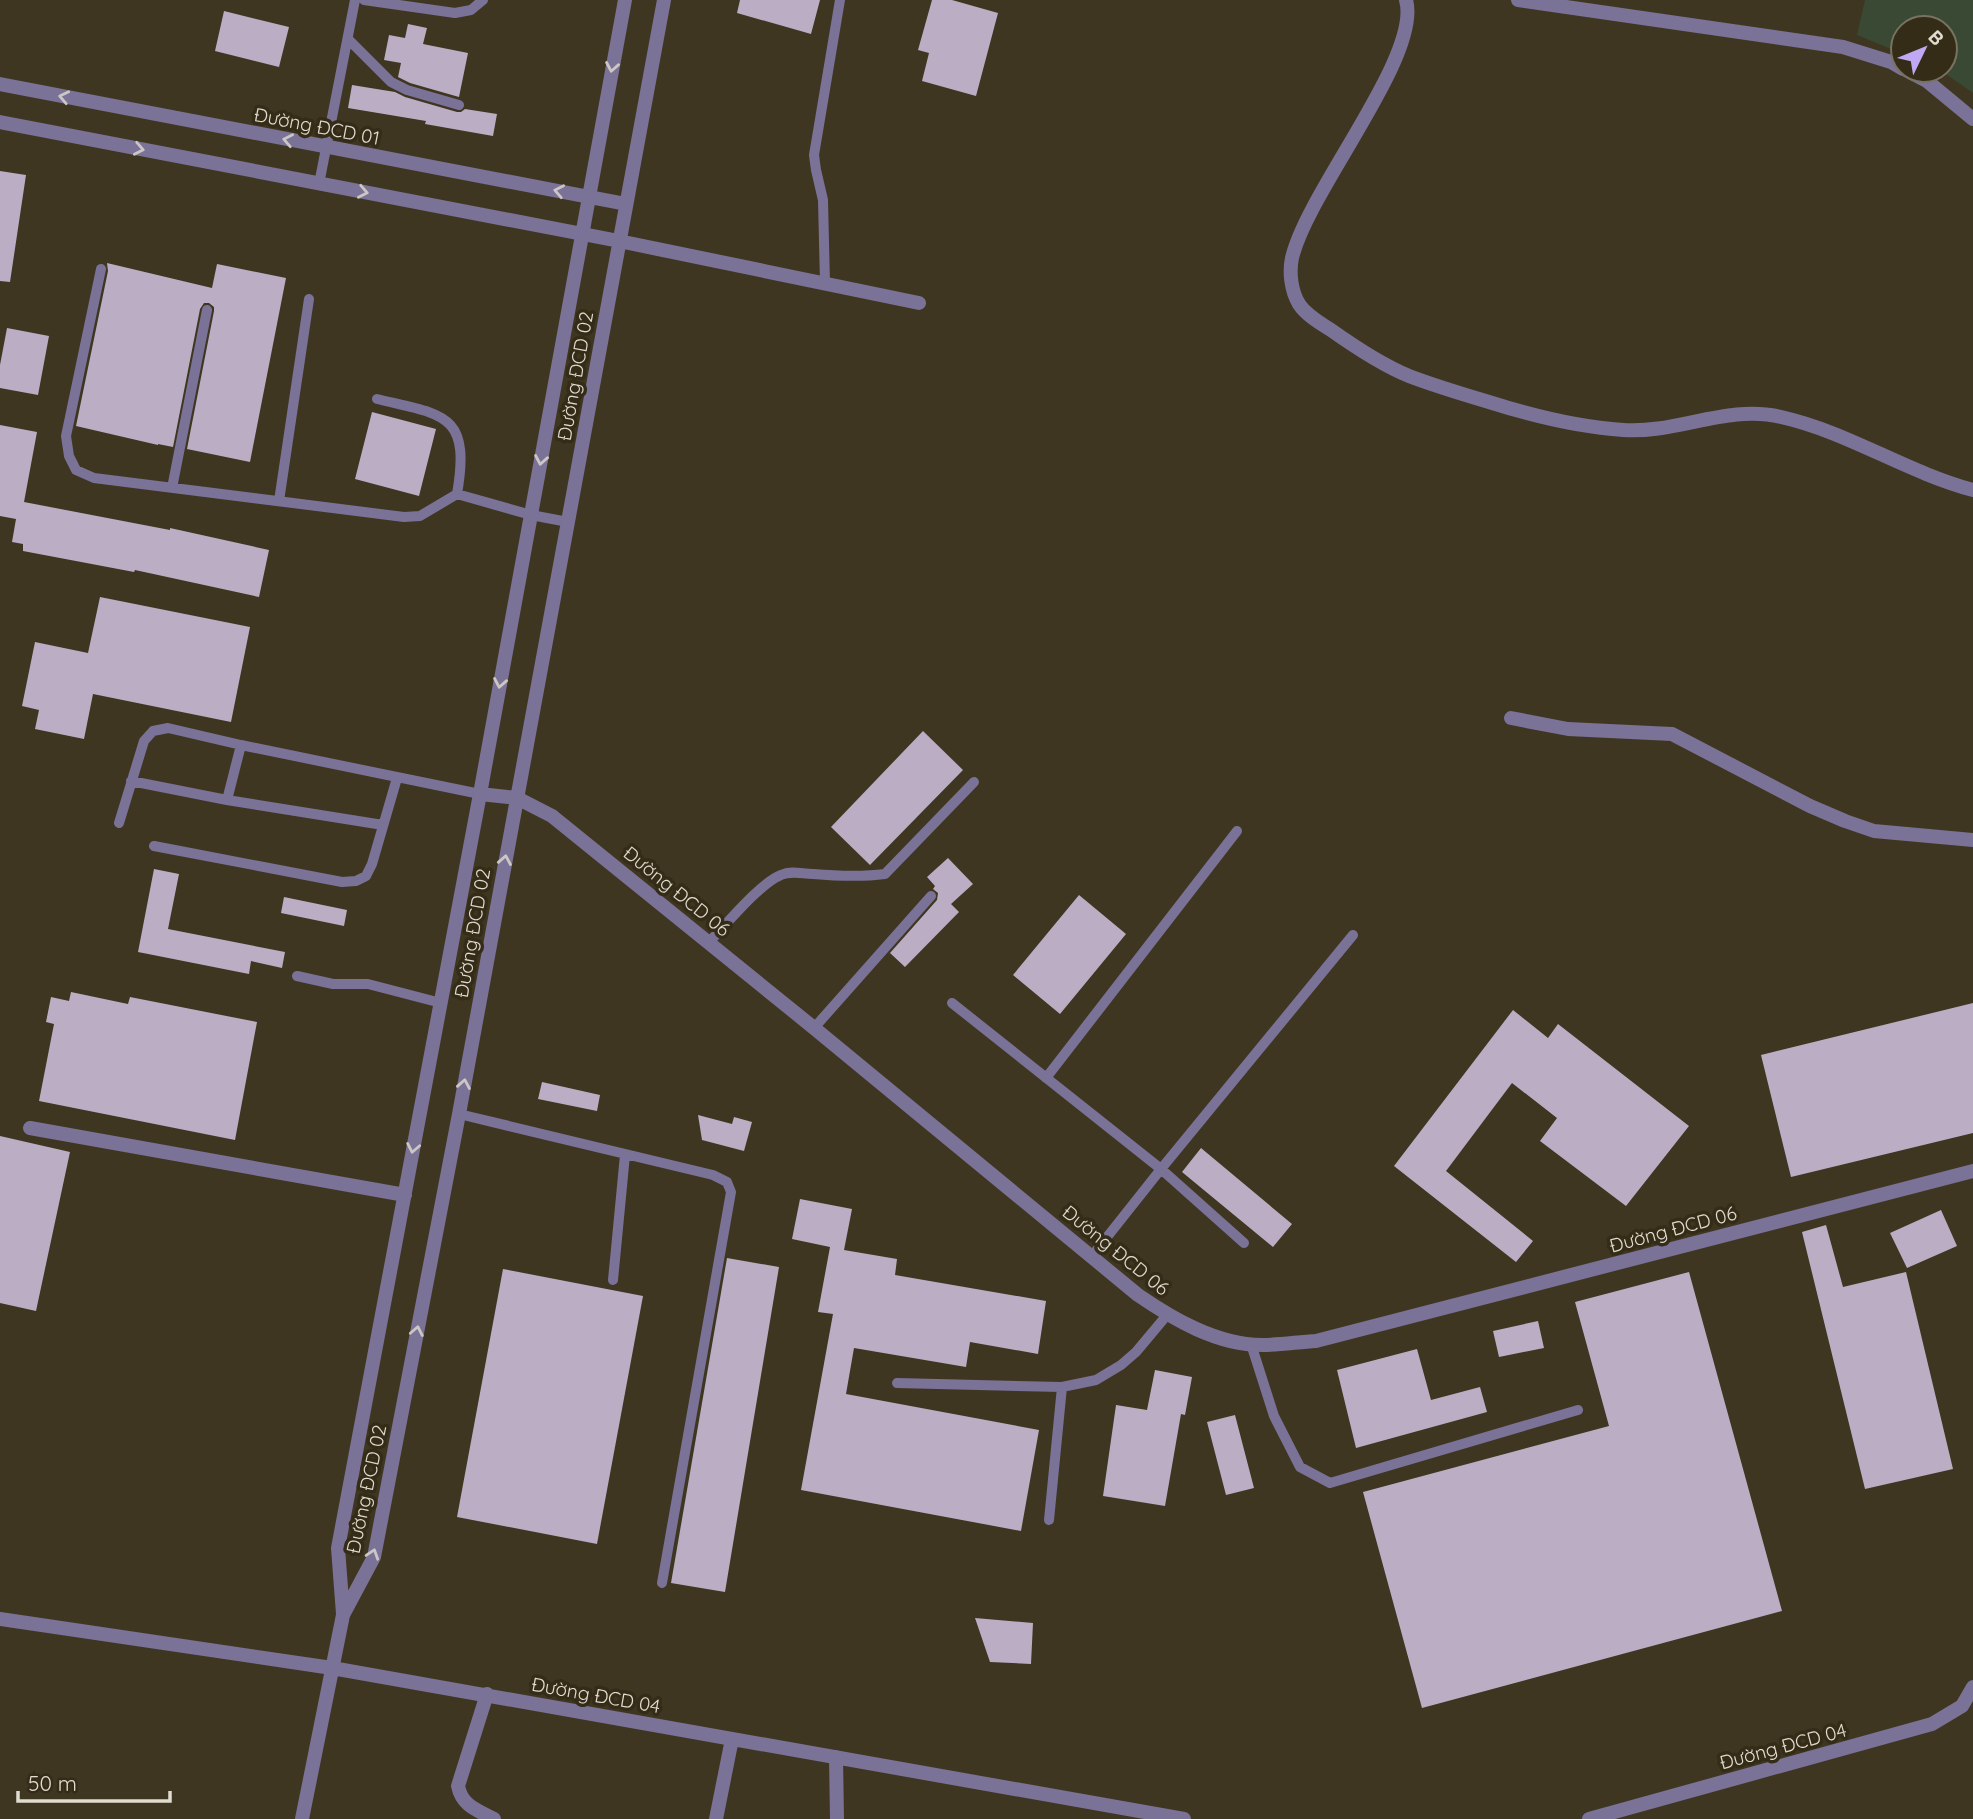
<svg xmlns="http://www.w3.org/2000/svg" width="1973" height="1819" viewBox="0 0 1973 1819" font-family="Quicksand,sans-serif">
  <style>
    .green { fill: #394934 }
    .building { fill: #bbaec4 }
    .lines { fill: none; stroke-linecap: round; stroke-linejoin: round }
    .service { stroke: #7a7297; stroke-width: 10 }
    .minor { stroke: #7a7297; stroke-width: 14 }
    .oneway { stroke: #ccc7c5 }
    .labels { text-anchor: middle; stroke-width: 7; stroke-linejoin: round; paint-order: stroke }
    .street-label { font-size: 19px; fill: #e1dcd0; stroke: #342c17 }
  </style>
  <rect width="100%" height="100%" fill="#3e3621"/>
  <path class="green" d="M 1865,0 L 1973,0 L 1973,93 L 1940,70 L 1945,70 L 1945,28 L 1903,28 L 1903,54 L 1857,35 Z"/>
  <path class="building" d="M 740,0 L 820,0 L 811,34 L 737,13 Z
    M 932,0 L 952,0 L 998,13 L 976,96 L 922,81 L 929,53 L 918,50 Z
    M 224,11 L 289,27 L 279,67 L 215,51 Z
    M 408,24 L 427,28 L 423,44 L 468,53 L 459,97 L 410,83 L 398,77 L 401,63 L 384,60 L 389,35 L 405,38 Z
    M 352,85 L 395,92 L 405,97 L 457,112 L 461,112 L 465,109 L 497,114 L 493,136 L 425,124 L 426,121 L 348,108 Z
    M 0,171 L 26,175 L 10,282 L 0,281 Z
    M 107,263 L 212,288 L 217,264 L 286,278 L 250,462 L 187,449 L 214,311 L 214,307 L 209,303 L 204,303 L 200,309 L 173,447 L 158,444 L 158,445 L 76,426 L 108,271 Z
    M 7,328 L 49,336 L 38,395 L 0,388 L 0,365 Z
    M 372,412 L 436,429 L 419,496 L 355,479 Z
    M 0,425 L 37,432 L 24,502 L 170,530 L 170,528 L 269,550 L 259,597 L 135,570 L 134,572 L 23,551 L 23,544 L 12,542 L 16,519 L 0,516 Z
    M 100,597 L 250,627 L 231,722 L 93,694 L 84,739 L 35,729 L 39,710 L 22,706 L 35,642 L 88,653 Z
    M 923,731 L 963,770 L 870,865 L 831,827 Z
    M 948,858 L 973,884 L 951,904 L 959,912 L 905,967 L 890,953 L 937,900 L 938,893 L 933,889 L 935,886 L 927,877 Z
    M 154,869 L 179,874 L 168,929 L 285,952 L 282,968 L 251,961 L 249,974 L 138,952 Z
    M 1079,895 L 1126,934 L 1060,1014 L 1013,975 Z
    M 284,897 L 347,910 L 344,926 L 281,913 Z
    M 71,992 L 128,1004 L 130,997 L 257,1022 L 235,1140 L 39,1101 L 54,1024 L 46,1022 L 51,997 L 69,1001 Z
    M 1973,1003 L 1973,1133 L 1791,1177 L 1761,1055 Z
    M 1513,1010 L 1548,1038 L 1558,1024 L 1689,1126 L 1626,1206 L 1540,1141 L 1557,1118 L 1512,1083 L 1446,1171 L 1533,1241 L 1516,1262 L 1394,1166 Z
    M 542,1082 L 600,1095 L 597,1111 L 538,1099 Z
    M 698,1115 L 732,1124 L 734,1117 L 752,1122 L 744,1151 L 702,1140 Z
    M 0,1136 L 70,1152 L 36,1311 L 0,1303 Z
    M 1201,1148 L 1292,1224 L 1273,1247 L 1182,1172 Z
    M 800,1199 L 852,1209 L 844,1250 L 897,1259 L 895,1275 L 1046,1301 L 1038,1354 L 970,1342 L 966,1367 L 854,1348 L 846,1394 L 1039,1430 L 1021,1531 L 801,1490 L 833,1314 L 818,1312 L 830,1247 L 792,1239 Z
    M 1941,1210 L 1957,1246 L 1907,1268 L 1890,1233 Z
    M 1826,1225 L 1843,1287 L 1906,1272 L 1953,1469 L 1865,1489 L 1802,1232 Z
    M 727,1258 L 779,1267 L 725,1592 L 671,1583 Z
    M 503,1269 L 643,1296 L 597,1544 L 457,1517 Z
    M 1689,1272 L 1782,1611 L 1422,1708 L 1363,1492 L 1609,1426 L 1575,1302 Z
    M 1538,1321 L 1544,1348 L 1499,1357 L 1493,1331 Z
    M 1417,1349 L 1431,1400 L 1480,1387 L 1487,1412 L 1356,1448 L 1337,1370 Z
    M 1155,1370 L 1192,1377 L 1185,1415 L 1181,1414 L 1165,1506 L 1103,1496 L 1116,1405 L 1147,1410 Z
    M 1235,1415 L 1254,1488 L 1226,1495 L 1207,1422 Z
    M 975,1618 L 1033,1623 L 1031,1664 L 990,1662 Z"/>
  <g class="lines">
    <path class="service" d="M 364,0 L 455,13 L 471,10 L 483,0
      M 348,39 L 391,82 L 407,90 L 459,105
      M 319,184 L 355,0
      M 101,269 L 66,436 L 69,456 L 76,470 L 94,478 L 404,517 L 420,516 L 457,494 L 531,515 L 568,522
      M 825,283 L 823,200 L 816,170 L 814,155 L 840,0
      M 377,399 C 444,415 471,413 457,494
      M 172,488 L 207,310
      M 279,501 L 309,299
      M 131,781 L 227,800 L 383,825
      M 227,800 L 241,745
      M 119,823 L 144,741 L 153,731 L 168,728 L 241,745 L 480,794
      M 154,846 L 342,882 L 356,881 L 366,876 L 372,864 L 397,778
      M 709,942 C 726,925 760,883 781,875 C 792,870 802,874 813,874 C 837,876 862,877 885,874 L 974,782
      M 297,976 L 333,984 L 368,984 L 441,1003
      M 952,1003 L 1161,1169 L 1244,1243
      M 814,1028 L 931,896
      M 1046,1078 L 1237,831
      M 459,1114 L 713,1175 L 727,1182 L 731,1192 L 662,1583
      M 1092,1256 L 1161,1169 L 1353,935
      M 613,1280 L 625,1155
      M 1251,1344 L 1274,1416 L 1300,1467 L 1330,1483 L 1578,1410
      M 897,1383 L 1062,1387 L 1096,1380 L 1121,1365 L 1136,1352 L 1167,1315
      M 1049,1520 L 1062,1387"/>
    <path class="minor" d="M 1406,0 C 1422,56 1307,192 1292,258 C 1289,272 1291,291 1299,304 C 1306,315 1320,323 1331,330 C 1355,347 1382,365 1409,376 C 1435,386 1462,394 1489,402 C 1533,416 1577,427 1623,430 C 1676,434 1728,404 1781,417 C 1848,432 1906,472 1973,490
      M 1518,0 L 1843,47 L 1891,62 L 1903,69
      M 1906,70 L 1927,81 L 1973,119
      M 0,84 L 626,204
      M 0,122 L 619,241 L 919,303
      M 1511,718 L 1568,729 L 1672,734 L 1810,806 L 1845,821 L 1874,831 L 1973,840
      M 480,794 L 517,798 L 552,816 L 814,1028 L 1138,1295 C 1173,1319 1217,1345 1262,1345 C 1280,1345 1298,1342 1316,1341 L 1973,1171
      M 30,1128 L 405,1195
      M 343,1614 L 338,1548 L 480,794 L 625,0
      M 0,1619 L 332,1668 L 1184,1819
      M 487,1694 L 458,1786 C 462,1806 477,1810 494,1819
      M 836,1757 L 837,1819
      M 302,1819 L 343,1615 L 374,1557 L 459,1114 L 664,0
      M 716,1819 L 732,1739
      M 1589,1819 L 1932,1724 L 1962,1706 L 1973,1687"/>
  </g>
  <defs><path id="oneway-chevron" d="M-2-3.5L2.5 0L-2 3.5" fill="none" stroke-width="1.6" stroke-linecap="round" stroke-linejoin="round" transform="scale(1.75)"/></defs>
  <g class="oneway">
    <use href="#oneway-chevron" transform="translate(612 67) rotate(100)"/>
    <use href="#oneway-chevron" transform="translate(64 97) rotate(-168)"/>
    <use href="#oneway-chevron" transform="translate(288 140) rotate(-169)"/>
    <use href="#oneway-chevron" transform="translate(139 149) rotate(11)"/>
    <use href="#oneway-chevron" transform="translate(559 191) rotate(-169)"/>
    <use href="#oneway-chevron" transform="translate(363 192) rotate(11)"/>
    <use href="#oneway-chevron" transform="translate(541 460) rotate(100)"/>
    <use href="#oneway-chevron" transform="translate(500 683) rotate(100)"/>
    <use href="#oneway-chevron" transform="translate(505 860) rotate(-80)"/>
    <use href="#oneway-chevron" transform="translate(464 1084) rotate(-80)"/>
    <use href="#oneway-chevron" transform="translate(413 1148) rotate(101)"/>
    <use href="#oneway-chevron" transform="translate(417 1331) rotate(-79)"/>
    <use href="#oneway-chevron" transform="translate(373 1554) rotate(-72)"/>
  </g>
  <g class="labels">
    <g class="street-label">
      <text transform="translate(317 126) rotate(11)" y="7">Đường ĐCD 01</text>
      <text transform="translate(575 376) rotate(-80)" y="7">Đường ĐCD 02</text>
      <text transform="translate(677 891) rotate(39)" y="7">Đường ĐCD 06</text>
      <text transform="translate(472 933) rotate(-80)" y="7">Đường ĐCD 02</text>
      <text transform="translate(1673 1229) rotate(-15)" y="7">Đường ĐCD 06</text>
      <text transform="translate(1116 1250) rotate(39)" y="7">Đường ĐCD 06</text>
      <text transform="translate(366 1489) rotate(-78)" y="7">Đường ĐCD 02</text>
      <text transform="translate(596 1695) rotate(10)" y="7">Đường ĐCD 04</text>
      <text transform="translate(1783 1746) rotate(-15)" y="7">Đường ĐCD 04</text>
    </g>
  </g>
  <g transform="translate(1924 49) rotate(47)"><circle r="33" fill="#342c17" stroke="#797261" stroke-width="2"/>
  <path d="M0-5L12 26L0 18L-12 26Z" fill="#c1a8f3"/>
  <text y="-10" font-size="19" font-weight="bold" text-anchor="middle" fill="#e1dcd0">B</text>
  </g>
  <path d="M18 1791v10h152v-10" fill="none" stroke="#e1dcd0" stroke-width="3.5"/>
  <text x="28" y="1791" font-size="21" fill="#e1dcd0" stroke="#342c17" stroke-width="5" paint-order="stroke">50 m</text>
</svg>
